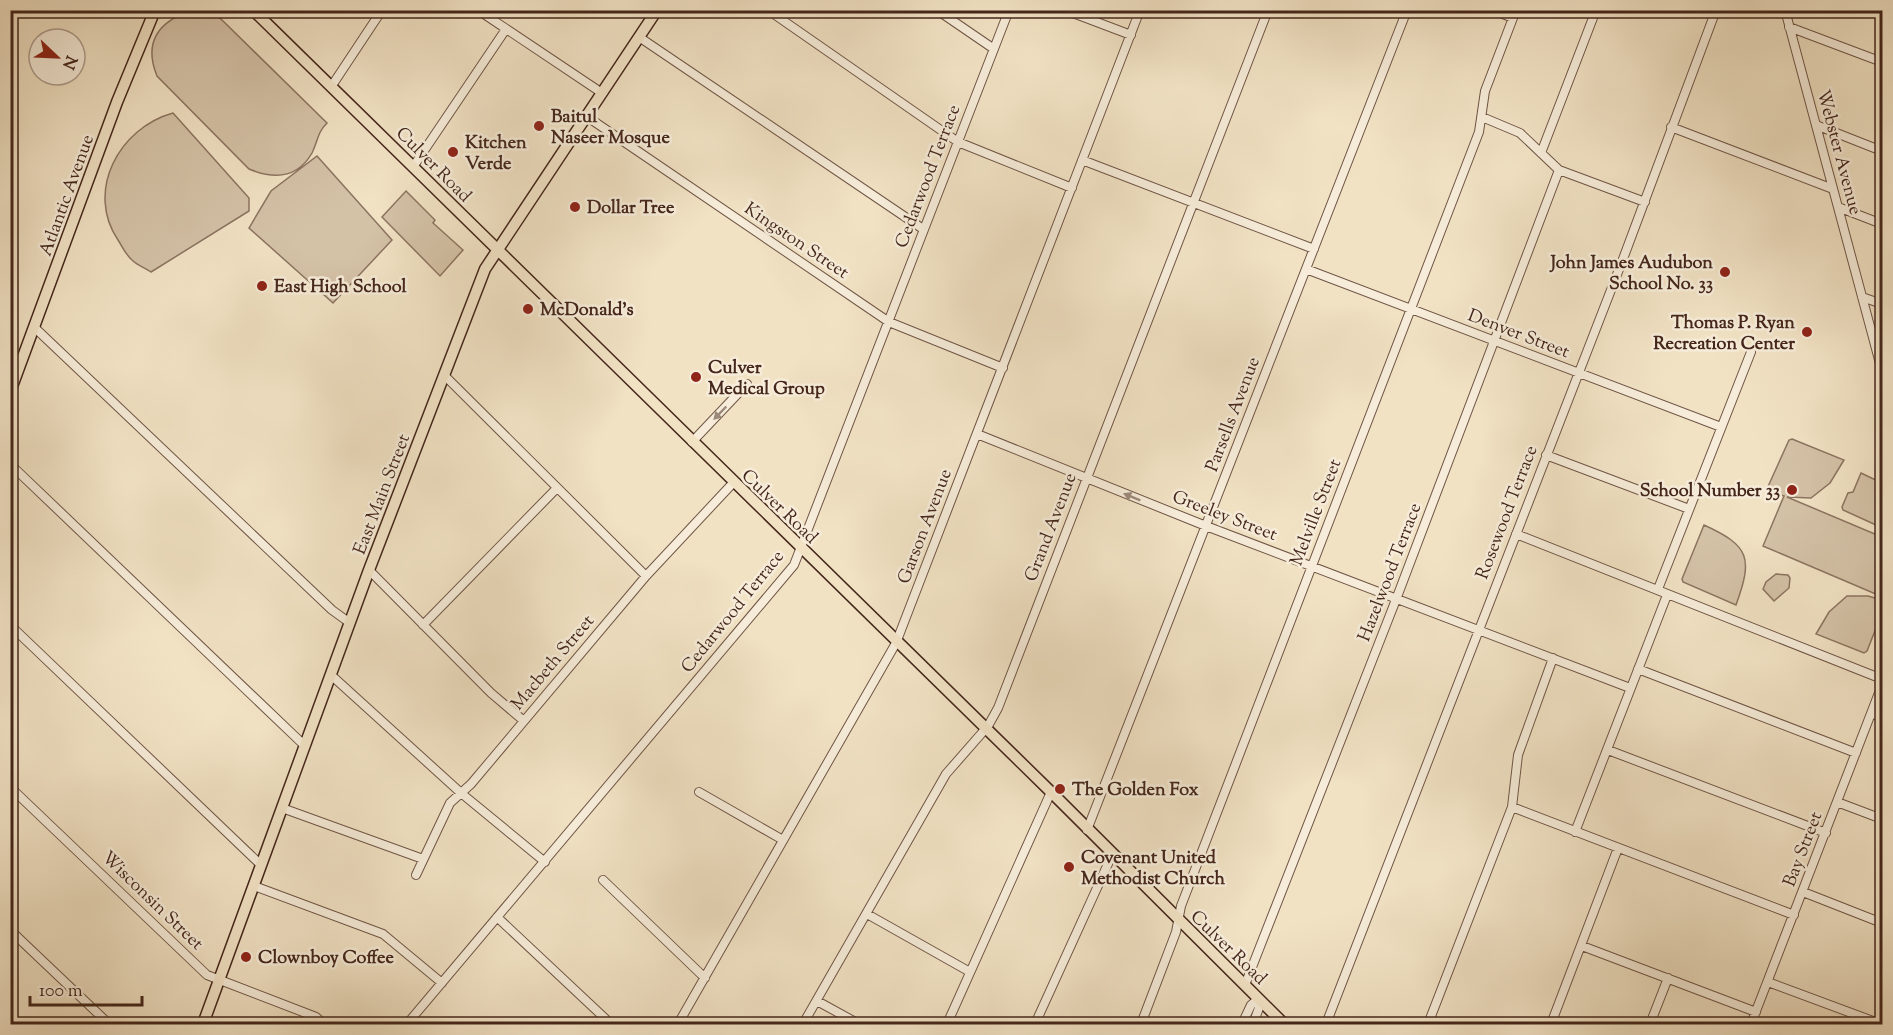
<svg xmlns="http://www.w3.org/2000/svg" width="1893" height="1035" viewBox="0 0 1893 1035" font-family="'Sorts Mill Goudy',serif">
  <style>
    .green { fill: #d4c2a7; stroke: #8c7461; stroke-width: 1.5 }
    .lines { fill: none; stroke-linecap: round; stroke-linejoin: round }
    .minor-casing { stroke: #6f5545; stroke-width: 10 }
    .major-casing { stroke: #44261b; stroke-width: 13 }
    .minor { stroke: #f6ecd9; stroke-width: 8 }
    .major { stroke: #f1e2c4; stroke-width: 10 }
    .oneway { fill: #9d897a }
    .poi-dot { fill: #8f2418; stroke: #f6ecd9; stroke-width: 2 }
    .labels { text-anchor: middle; stroke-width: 5; stroke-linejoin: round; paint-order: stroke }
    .poi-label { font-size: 18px; font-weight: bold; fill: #44261b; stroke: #f6ecd9; text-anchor: start }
    .street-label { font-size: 18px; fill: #44261b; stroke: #f6ecd9 }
  </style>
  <rect width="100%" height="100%" fill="#f1e2c4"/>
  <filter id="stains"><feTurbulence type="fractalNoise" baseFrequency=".00333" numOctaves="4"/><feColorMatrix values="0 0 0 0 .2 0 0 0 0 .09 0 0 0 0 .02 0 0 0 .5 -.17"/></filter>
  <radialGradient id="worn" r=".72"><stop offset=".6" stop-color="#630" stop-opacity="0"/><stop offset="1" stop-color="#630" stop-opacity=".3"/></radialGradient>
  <path class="green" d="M 191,11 L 209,12 L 221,19 L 327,123 C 317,133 318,141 312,153 C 297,179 273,179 249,169 L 157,76 C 143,42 159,21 191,11 Z
    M 173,113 L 249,198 L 249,211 L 151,272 C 145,268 137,265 132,260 C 126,255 122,246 118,240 C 85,191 119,128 173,113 Z
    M 317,156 L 392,240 L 333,303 L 249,228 L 271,191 Z
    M 406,191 L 435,220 L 433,223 L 463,250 L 440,276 L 382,217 Z
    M 1792,439 L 1844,460 L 1830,483 L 1811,498 L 1787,497 L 1882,537 L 1882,584 L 1878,595 L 1763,546 L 1784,496 L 1766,491 L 1789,440 Z
    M 1861,473 L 1882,483 L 1882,516 L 1876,525 L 1843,510 L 1842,507 L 1848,493 L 1853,492 Z
    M 1704,525 C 1750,546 1753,558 1736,605 L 1683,582 L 1682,579 Z
    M 1776,574 L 1788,575 L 1790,578 L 1789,588 L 1774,601 L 1763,589 L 1766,582 Z
    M 1847,596 L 1868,596 L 1882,600 L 1882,613 L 1867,651 L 1864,653 L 1816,634 L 1829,612 Z"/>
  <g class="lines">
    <defs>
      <path id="minor" d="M 478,10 L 602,93
        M 768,10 L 958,142 L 1072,188
        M 937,10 L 994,49
        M 1065,10 L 1131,35
        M 1493,10 L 1513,18
        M 1785,10 L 1882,371
        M 1789,27 L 1882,62
        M 639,37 L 923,229
        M 331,87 L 382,10
        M 586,116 L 889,322 L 1003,368
        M 1482,117 L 1520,133 L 1559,170 L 1645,202
        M 1816,125 L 1882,151
        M 1671,127 L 1833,189
        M 1541,153 L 1596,10
        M 1082,160 L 1314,249
        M 413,167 L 506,29
        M 1838,207 L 1882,224
        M 1306,269 L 1721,427
        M 1862,297 L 1882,304
        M 34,327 L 332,610 L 350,623
        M 444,375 L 646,576
        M 977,434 L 1206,526 L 1630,688
        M 692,442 L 747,384
        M 1546,455 L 1689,509
        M 10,464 L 305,746
        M 1516,534 L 1882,679
        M 369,570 L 491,693 L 524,721
        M 1658,589 L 1751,352
        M 10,625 L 261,865
        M 423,625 L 556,489
        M 1638,669 L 1856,753
        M 331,675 L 461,793 L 545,862
        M 1872,713 L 1882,718
        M 1608,750 L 1826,833
        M 10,787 L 207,975 L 316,1017 L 324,1024
        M 699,792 L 783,840
        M 1837,802 L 1882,819
        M 1512,807 L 1794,915
        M 282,808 L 423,859
        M 1087,830 L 1407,10
        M 1575,832 L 1667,595
        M 416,875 L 450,803 L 471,784 L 646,576 L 733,483
        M 603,880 L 705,978
        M 254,886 L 383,934 L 442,983
        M 1803,892 L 1882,923
        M 867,914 L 970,972
        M 497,917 L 611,1024
        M 10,930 L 109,1024
        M 1582,946 L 1756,1012
        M 1768,982 L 1881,1024
        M 1245,985 L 1397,597 L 1559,170
        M 817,1001 L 859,1024
        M 407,1024 L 794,565 L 1009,10
        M 678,1024 L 896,643 L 1140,10
        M 803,1024 L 946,774 L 988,726 L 998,708 L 1268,10
        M 947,1024 L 1051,792
        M 1035,1024 L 1112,855
        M 1141,1024 L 1176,932 L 1181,906 L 1479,132 L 1485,91 L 1516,10
        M 1242,1024 L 1251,1005 L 1258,999
        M 1253,1024 L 1259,1008 L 1258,999
        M 1326,1024 L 1623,259 L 1716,10
        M 1428,1024 L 1512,807 L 1518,755 L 1553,658
        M 1551,1024 L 1618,848
        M 1650,1024 L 1668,978
        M 1751,1024 L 1882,685"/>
      <path id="major" d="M 253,10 L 1051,792 L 1284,1024
        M 10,392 L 117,102 L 155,10
        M 203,1024 L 369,570 L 485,269 L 657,10"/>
    </defs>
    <use href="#minor" class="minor-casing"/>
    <use href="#major" class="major-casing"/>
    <use href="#minor" class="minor"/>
    <use href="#major" class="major"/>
  </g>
  <defs><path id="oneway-solid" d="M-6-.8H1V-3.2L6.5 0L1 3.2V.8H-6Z" transform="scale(1.5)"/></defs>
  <g class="oneway">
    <use href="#oneway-solid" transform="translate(720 413) rotate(134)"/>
    <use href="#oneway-solid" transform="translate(1132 497) rotate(-158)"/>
  </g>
  <g class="poi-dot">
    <circle cx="539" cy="126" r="6"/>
    <circle cx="453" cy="152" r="6"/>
    <circle cx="575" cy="207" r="6"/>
    <circle cx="1725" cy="272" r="6"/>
    <circle cx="262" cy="286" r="6"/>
    <circle cx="528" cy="309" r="6"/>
    <circle cx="1807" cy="332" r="6"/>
    <circle cx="696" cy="377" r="6"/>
    <circle cx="1792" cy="490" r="6"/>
    <circle cx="1060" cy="789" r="6"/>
    <circle cx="1069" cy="867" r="6"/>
    <circle cx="246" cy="957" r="6"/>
  </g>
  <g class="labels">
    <g class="poi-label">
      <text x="551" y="122">Baitul<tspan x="551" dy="21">Naseer Mosque</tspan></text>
      <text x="465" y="148">Kitchen<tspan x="465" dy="21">Verde</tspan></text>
      <text x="587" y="213">Dollar Tree</text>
      <text x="1713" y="268" text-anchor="end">John James Audubon<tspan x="1713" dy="21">School No. 33</tspan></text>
      <text x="274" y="292">East High School</text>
      <text x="540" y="315">McDonald's</text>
      <text x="1795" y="328" text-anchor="end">Thomas P. Ryan<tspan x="1795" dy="21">Recreation Center</tspan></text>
      <text x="708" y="373">Culver<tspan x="708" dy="21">Medical Group</tspan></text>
      <text x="1780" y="496" text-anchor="end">School Number 33</text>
      <text x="1072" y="795">The Golden Fox</text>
      <text x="1081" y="863">Covenant United<tspan x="1081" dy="21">Methodist Church</tspan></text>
      <text x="258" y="963">Clownboy Coffee</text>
    </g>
    <g class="street-label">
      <text transform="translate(1840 152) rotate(75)" y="6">Webster Avenue</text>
      <text transform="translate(434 164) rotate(45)" y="6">Culver Road</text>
      <text transform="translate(927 176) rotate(-69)" y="6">Cedarwood Terrace</text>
      <text transform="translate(66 195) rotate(-70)" y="6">Atlantic Avenue</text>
      <text transform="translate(797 240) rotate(34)" y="6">Kingston Street</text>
      <text transform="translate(1519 333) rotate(21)" y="6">Denver Street</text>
      <text transform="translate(1232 414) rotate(-69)" y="6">Parsells Avenue</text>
      <text transform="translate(381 494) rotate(-69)" y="6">East Main Street</text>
      <text transform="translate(780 506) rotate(44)" y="6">Culver Road</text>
      <text transform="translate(1315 512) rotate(-69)" y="6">Melville Street</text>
      <text transform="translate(1506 512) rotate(-69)" y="6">Rosewood Terrace</text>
      <text transform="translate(1225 515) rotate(21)" y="6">Greeley Street</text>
      <text transform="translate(924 526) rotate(-69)" y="6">Garson Avenue</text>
      <text transform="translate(1050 527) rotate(-69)" y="6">Grand Avenue</text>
      <text transform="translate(1389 572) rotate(-69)" y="6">Hazelwood Terrace</text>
      <text transform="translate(732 611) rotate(-51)" y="6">Cedarwood Terrace</text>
      <text transform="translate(552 662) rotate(-50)" y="6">Macbeth Street</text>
      <text transform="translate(1802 849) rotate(-69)" y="6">Bay Street</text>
      <text transform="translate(153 900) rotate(44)" y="6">Wisconsin Street</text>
      <text transform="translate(1229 947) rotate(44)" y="6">Culver Road</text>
    </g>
  </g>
  <rect width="1893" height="1035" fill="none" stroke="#f1e2c4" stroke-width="36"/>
  <rect x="12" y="12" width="1869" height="1011" fill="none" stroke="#44261b" stroke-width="3"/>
  <rect x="18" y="18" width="1857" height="999" fill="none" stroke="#44261b" stroke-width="1.5"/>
  <g transform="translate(57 57) rotate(113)"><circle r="28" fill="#f6ecd9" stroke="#af9d8d" stroke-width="1.5"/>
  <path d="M0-4.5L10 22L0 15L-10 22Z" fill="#8f2418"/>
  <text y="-9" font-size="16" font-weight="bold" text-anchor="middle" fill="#44261b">N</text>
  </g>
  <path d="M30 996v9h112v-9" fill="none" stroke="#44261b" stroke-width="3"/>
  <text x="39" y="996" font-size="18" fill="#44261b" stroke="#f6ecd9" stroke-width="4.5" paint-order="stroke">100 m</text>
  <rect width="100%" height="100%" filter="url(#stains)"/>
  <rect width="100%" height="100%" fill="url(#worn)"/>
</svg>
